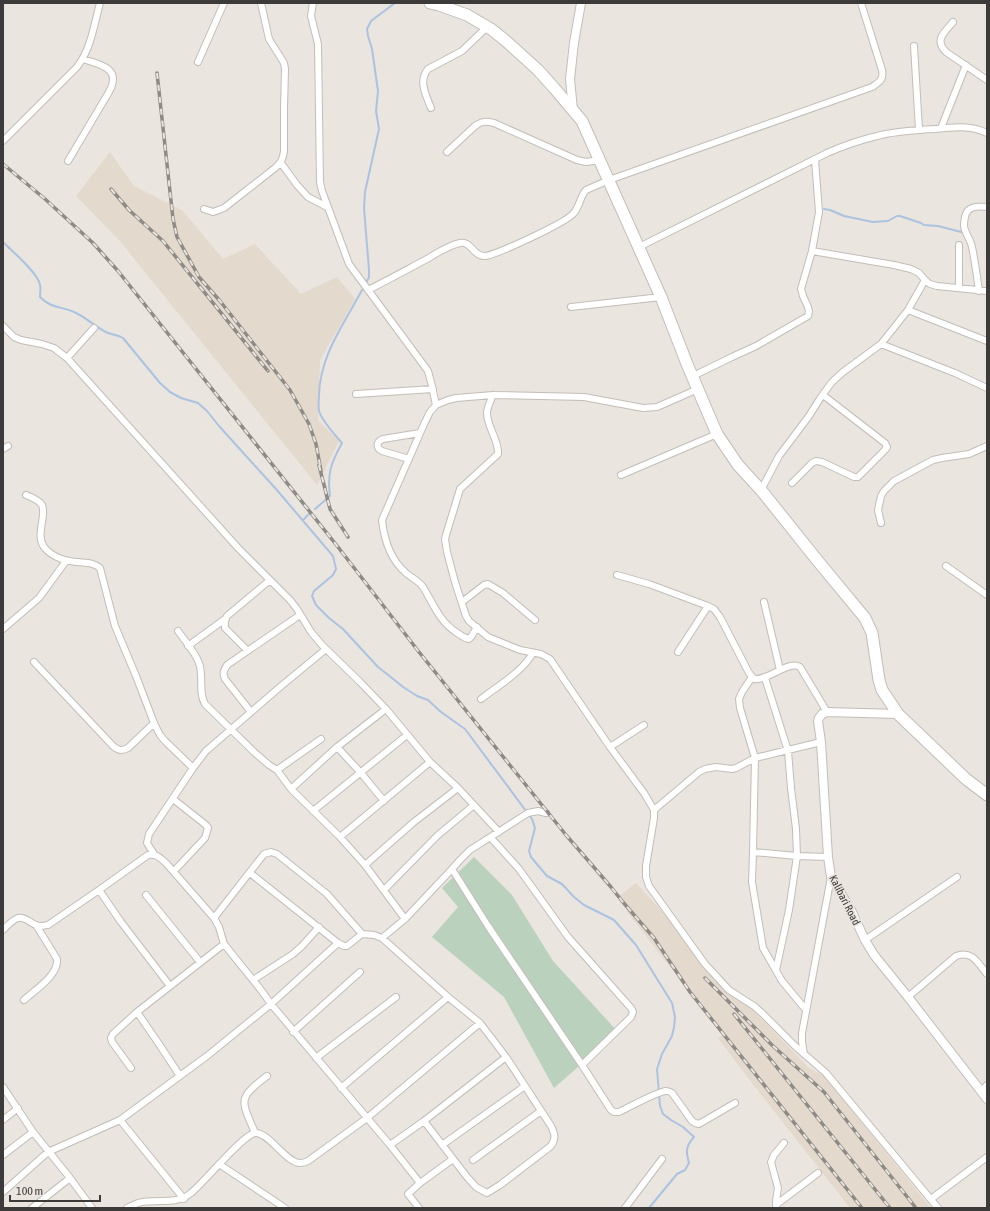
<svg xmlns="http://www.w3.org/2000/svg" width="990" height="1211" viewBox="0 0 990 1211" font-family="'Asap Condensed',sans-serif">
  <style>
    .built { fill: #e3d9cd }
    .green { fill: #bad2bd }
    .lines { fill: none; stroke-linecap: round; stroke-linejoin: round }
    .stream { stroke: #abc3e1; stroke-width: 2 }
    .street-casing { stroke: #c2bdb7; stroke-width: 8 }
    .secondary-casing { stroke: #c2bdb7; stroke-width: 10 }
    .highway-casing { stroke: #c2bdb7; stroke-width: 13 }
    .street { stroke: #fff; stroke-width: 6 }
    .secondary { stroke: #fff; stroke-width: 8 }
    .highway { stroke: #fff; stroke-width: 11 }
    .rail-casing { stroke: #8e8b87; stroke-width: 3.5 }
    .rail { stroke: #ebe5df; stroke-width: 2; stroke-dasharray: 6; stroke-linecap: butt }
    .labels { text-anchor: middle; stroke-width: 4; stroke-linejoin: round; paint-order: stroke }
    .street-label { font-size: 11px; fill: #3d3b39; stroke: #ebe5df }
  </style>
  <rect width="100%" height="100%" fill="#ebe5df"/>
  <path class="built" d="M 110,152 L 134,186 L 182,210 L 223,259 L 255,244 L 301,294 L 337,277 L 355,299 L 320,360 L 318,420 L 339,441 L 317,485 L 119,240 L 76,196 Z
    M 636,883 L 660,909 L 726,992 L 742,999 L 809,1068 L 824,1076 L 931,1208 L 850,1208 L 745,1074 L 718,1038 L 723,1035 L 628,913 L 619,896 Z"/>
  <path class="green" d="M 474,857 L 512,895 L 553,961 L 618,1032 L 554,1088 L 504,997 L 432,937 L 458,907 L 442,888 Z"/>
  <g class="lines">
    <path class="stream" d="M 824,209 L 830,210 L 844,216 L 873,222 L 888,221 L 897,216 L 900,216 L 921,223 L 924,225 L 938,226 L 965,233
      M 3,242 C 12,251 39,274 40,285 C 41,289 40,293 40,297 C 51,309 63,306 76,313 C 87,318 98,329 108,333 C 113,335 118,335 123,338 L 160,383 L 170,392 L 181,398 L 198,403 L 207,411 L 219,426 L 276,489 L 333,556 L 336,569 L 333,575 L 314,591 L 312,596 L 316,605 L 329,618 L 343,629 L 378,667 L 392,678 L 403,687 L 417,696 L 428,700 L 441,712 L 465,729 L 532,819 L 535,828 L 529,851 L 531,857 L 547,876 L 562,884 L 574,897 L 584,905 L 614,920 L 636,945 L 672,1003 L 675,1017 L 674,1027 L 672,1036 L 662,1054 L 657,1069 L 660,1106 L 663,1114 L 671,1120 L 683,1127 L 694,1137 C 685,1147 686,1152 689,1163 L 685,1170 L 677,1174 L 649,1208
      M 367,281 L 369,277 L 369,270 L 364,208 L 365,192 L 379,129 L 376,111 L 378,91 L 372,49 L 368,36 L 367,29 L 371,21 L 395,3
      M 315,509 L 330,496 C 327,473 331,463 342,443 C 335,435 322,421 319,411 C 318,406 319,400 319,395 C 320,355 344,324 362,290
      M 303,520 L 309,514"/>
    <defs>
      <path id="street" d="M 313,3 L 311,16 L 318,44 L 320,182 L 322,191 L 349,264 L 428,371 L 431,382 L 436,405
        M 953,22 C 944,33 934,40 946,52 L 987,80
        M 914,46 L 919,130
        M 198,62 L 224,3
        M 431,108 C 426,95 418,81 428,69 L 462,51 L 487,27
        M 941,128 L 966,65
        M 3,141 L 77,67 C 91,49 94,25 100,3
        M 447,152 L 475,126 C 482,121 486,121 494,123 L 577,160 L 586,162 L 600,160
        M 68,161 L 109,92 C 122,68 101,65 83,59
        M 281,163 L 297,185 L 308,197 L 327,207
        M 204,209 L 213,212 L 224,208 L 275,168 C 281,163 283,159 284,151 L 284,108 L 285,69 L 284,63 L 269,39 L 261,3
        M 639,247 L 827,153 C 843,146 860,140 877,136 C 896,131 916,130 935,129 C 953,127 971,125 987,133
        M 812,251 L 894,265 L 911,269 L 919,273 L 925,280 L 930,284 L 937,286 L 987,291
        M 959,288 L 959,245
        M 368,290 C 388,280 408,269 427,259 C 437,253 449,245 460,243 C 472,241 473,257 486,256 C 500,253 563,224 573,214 C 580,207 580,196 586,190 L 609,180 L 872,87 C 879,82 884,80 882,70 L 861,3
        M 979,291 C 977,276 975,262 972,247 C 971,241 967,236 965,230 C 963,226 964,222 965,217 C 967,206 977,206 987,207
        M 571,307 L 661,297
        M 908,310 L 987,341
        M 3,326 L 14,337 L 21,340 L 42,344 L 54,348 L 67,358 L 239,549 L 290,600 L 297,609 L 311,632 L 322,645 L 360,682 L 386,709 L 430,762 L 458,788 L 499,832
        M 881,344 L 955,373 L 987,388
        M 67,358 L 94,328
        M 693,376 L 732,357 L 756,346 L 808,316 L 809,311 L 808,307 L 803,296 L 801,289 L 812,251 L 819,212 L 815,160
        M 356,394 L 433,389
        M 493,395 C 491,400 487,407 487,413 C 487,427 499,440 498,454 L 460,489 L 446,535 L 445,539 L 447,552 L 455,582 L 466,616 L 469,621 L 488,637 L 520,650 L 541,654 L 550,659 L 610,747 L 644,793 L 654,810 L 654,818 L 646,866 L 646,877 L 649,886 L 705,964 L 729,990 L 754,1006 L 763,1014 L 795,1046 L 826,1073 L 938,1208
        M 3,449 L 8,446
        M 409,459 L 382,451 L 379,449 C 376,444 378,441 383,439 L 420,433
        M 621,475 L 717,434
        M 792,483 L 812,463 L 816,461 L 822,462 L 854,477 L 858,477 L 885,450 L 887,447 L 885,443 L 823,395
        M 761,490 L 779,456 L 809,416 L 821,397 L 832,382 L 843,372 L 881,344 L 908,310 L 925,280
        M 26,495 C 31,497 39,500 42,505 C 47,516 35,534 44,547 C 52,557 65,561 77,562 C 86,563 93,562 100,568 L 115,626 L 136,676 L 154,723 L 160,735 L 165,741 L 193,768
        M 881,523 L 878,510 L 881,496 L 884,491 L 894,481 L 933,460 L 942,458 L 969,454 L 987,446
        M 946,566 L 987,595
        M 617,575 L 649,584 L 708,606 L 714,609 L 720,617 L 749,673 L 754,679 C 768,681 789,660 800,667 L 827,712
        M 462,602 L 484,585 L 488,584 L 503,593 L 535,620
        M 764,602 L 780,670
        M 477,627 L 471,637 L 469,639 C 464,638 460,635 456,632 C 439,621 433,603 423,587 C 419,581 412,578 406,573 C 391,560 384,539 382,520 L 425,422 L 430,412 L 436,405 L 448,400 L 456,398 L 493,395 L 584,397 L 643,408 L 657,407 L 698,389
        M 3,629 L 39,598 L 66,561
        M 178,631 C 185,641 195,652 199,663 C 204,676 198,693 205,704 L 254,752 L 269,765 L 277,770 L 291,789 L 340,837 L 365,865 L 405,919
        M 188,646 L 225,619
        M 248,651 L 225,628 C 224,623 225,620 227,616 L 270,580
        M 678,652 L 708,606
        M 34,662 L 113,746 C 119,751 122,751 128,748 L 154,723
        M 752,677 L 742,692 L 739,699 L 740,708 L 755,758 L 753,852 L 797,856 L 828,857
        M 765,678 L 788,751 L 791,788 L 796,829 L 797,856 L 789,910 L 776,970
        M 481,699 C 499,685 521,673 533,653
        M 251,712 L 225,679 C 222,673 224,670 227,665 L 300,615
        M 337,747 L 361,773 L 384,801
        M 610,747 L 644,725
        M 277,770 L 321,739
        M 291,789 L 337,747 L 386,709
        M 173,799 L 206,825 L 208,828 L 205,838 L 174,871
        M 654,810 L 699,772 L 705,769 L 710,768 L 716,767 L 732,769 L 736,768 L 755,758 L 821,742
        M 313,811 L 407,735
        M 340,837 L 430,762
        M 491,838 L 519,869 L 568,937 L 631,1008 L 633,1012 L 631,1017 L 582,1065
        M 753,852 L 752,882 L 763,948 L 782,981 L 806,1010
        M 154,854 L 147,843 L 149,834 L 193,768 L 206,751 L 280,687 L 326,649
        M 365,865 L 414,822 L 458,788
        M 452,869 L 488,926 L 582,1065 L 611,1110 L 614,1112 L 619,1112 C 627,1108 659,1091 666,1091 C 669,1091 669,1091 672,1093 L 692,1121 L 695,1123 L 699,1124 L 735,1103
        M 250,873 L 338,943 L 344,946 L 347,946 L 362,934 L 374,935 L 382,938 L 405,919 L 452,869 L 460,860 L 470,850 L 528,813 L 538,811 L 546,813
        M 99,890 L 121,922 L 170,986
        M 384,890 L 437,836 L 474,805
        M 146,895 L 200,962
        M 214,918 L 264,854 L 271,852 L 277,854 L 327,894 L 362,934
        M 3,930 C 7,926 12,920 18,918 C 27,916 33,927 41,926 C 44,926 46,925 48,925 L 99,890 L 148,855 C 157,854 159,857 166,863 L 214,918 L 219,927 L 224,944 L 261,990 L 271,1004 L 390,1145 L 420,1183
        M 382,938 L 448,997 L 480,1023 L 506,1057 L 551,1126 C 555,1134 556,1139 551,1146 L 500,1185 L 487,1193 L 476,1187 L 467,1177 L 424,1121 L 390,1145
        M 865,940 L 957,877
        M 253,980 L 293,954 L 302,946 L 319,927
        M 908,997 L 956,956 C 972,950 977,962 987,974
        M 24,1000 C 35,990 59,975 57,959 L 36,925
        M 137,1012 L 159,1044 L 180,1076
        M 293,1032 L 360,972
        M 804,1054 L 802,1042 L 802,1033 L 831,877
        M 316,1058 L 396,997
        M 131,1068 L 112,1042 L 111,1038 L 113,1034 L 137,1012 L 224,944
        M 3,1087 L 33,1132 L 70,1178 L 92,1208
        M 341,1088 L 448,997
        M 981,1091 L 987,1085
        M 3,1120 L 18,1108
        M 120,1120 L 184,1199
        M 424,1121 L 506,1057
        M 255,1133 C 242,1101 236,1099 267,1076
        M 442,1145 L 525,1086
        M 3,1155 L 33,1132
        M 473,1160 L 541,1111
        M 219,1164 L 285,1208
        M 3,1192 L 48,1152 L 120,1120 L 207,1056 L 271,1004 L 338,943
        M 931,1199 L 987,1157
        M 777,1204 L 818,1173
        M 32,1208 L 70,1178
        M 127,1208 C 131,1206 135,1204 138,1203 C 156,1198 175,1206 191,1193 C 204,1183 242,1135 255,1133 C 269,1132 286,1163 300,1163 C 303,1163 306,1162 308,1161 L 367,1118 L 480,1023
        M 419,1208 L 408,1194 L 420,1183 L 453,1159
        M 625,1208 L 662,1159
        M 776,1208 L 776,1201 L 778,1188 L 771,1162 L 774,1155 L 784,1143"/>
      <path id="secondary" d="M 573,110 L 570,79 L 574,43 L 581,3
        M 898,714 L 827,712 L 822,714 L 819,718 L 818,721 L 821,742 L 828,857 L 831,877 L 851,910 L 865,940 L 874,955 L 908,997 L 987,1099"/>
      <path id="highway" d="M 430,3 L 439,5 L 467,15 L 491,29 L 506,41 L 538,70 L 555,89 L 582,121 L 661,297 L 687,364 L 717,434 L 738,465 L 761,490 L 817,560 L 865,618 L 872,633 L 879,680 L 882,690 L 898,714 L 966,779 L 987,795"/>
    </defs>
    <use href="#street" class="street-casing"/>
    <use href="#secondary" class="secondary-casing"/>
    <use href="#highway" class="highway-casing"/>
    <use href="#street" class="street"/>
    <use href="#secondary" class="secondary"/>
    <use href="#highway" class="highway"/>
    <defs>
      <path id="rail" d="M 157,73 L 173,219 L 177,237 L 199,277 L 220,301 L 290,390 L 309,424 L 316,444 L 321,471
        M 3,164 L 45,199 L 93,243 L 118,271 L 338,547 L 419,652 L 566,835 L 611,887 L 622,901 L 654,938 L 690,992 L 862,1208
        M 111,189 L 129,210 L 163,241 L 268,371
        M 319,465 L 330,509 L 348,537
        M 705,978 L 773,1046 L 824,1092 L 916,1208
        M 734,1014 L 890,1208"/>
    </defs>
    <use href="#rail" class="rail-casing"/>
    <use href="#rail" class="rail"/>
  </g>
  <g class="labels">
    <g class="street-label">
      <text transform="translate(845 900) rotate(63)" y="4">Kalibari Road</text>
    </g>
  </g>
  <rect width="990" height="1211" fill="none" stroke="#3d3b39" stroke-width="8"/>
  <path d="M10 1195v6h90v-6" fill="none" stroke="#3d3b39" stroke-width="2"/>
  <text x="16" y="1195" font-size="12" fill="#3d3b39" stroke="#ebe5df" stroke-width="3" paint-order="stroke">100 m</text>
</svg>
